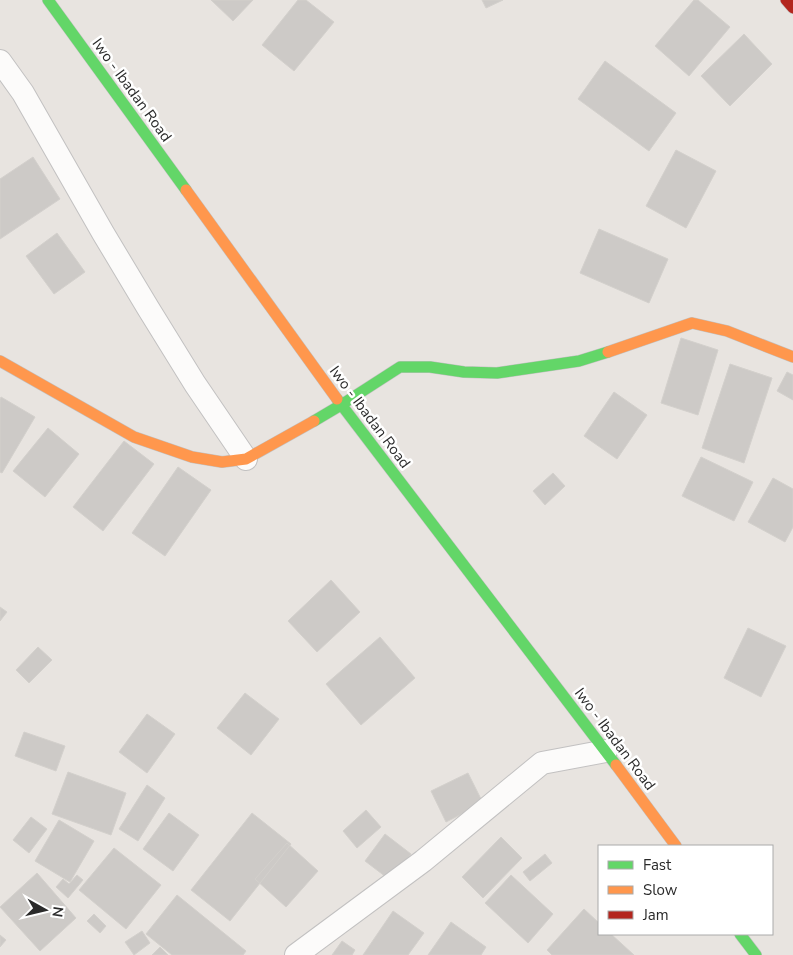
<svg xmlns="http://www.w3.org/2000/svg" width="793" height="955" viewBox="0 0 793 955" font-family="'Nunito Sans',sans-serif">
  <style>
    .building { fill: #cdcac7; stroke: #d3d0cc }
    .lines { fill: none; stroke-linecap: round; stroke-linejoin: round }
    .street-casing { stroke: #c2c1c1; stroke-width: 24 }
    .fast-casing { stroke: #c2c1c1; stroke-width: 12 }
    .slow-casing { stroke: #c2c1c1; stroke-width: 12 }
    .jam-casing { stroke: #c2c1c1; stroke-width: 12 }
    .street { stroke: #fcfbfa; stroke-width: 22 }
    .fast { stroke: #63d668; stroke-width: 11 }
    .slow { stroke: #ff974d; stroke-width: 11 }
    .jam { stroke: #b3261e; stroke-width: 11 }
    .labels { text-anchor: middle; stroke-width: 5; stroke-linejoin: round; paint-order: stroke }
    .street-label { font-size: 15px; fill: #2a2a2a; stroke: #fff }
  </style>
  <rect width="100%" height="100%" fill="#e8e4e0"/>
  <path class="building" d="M 211,0 L 253,0 L 233,21 Z
    M 298,0 L 306,0 L 334,22 L 294,71 L 262,45 Z
    M 482,0 L 503,0 L 486,8 Z
    M 694,0 L 698,0 L 730,27 L 689,76 L 655,46 Z
    M 744,34 L 772,64 L 730,106 L 701,76 Z
    M 605,61 L 676,113 L 649,151 L 578,99 Z
    M 676,150 L 716,171 L 686,228 L 646,206 Z
    M 33,157 L 60,199 L 0,239 L 0,179 Z
    M 599,229 L 668,259 L 649,303 L 580,273 Z
    M 57,233 L 85,272 L 54,294 L 26,256 Z
    M 681,338 L 718,350 L 698,415 L 661,403 Z
    M 730,364 L 772,378 L 744,463 L 702,448 Z
    M 787,372 L 793,375 L 793,400 L 777,391 Z
    M 614,392 L 647,415 L 617,459 L 584,436 Z
    M 1,397 L 35,417 L 2,473 L 0,472 L 0,399 Z
    M 48,428 L 79,454 L 45,497 L 13,471 Z
    M 124,441 L 154,464 L 103,531 L 73,507 Z
    M 701,457 L 753,482 L 734,521 L 682,496 Z
    M 178,467 L 211,490 L 165,556 L 132,533 Z
    M 553,473 L 565,486 L 545,505 L 533,491 Z
    M 773,478 L 793,489 L 793,527 L 785,542 L 748,522 Z
    M 331,580 L 360,612 L 317,652 L 288,621 Z
    M 0,607 L 7,612 L 0,621 Z
    M 748,628 L 786,646 L 761,697 L 724,678 Z
    M 380,637 L 415,678 L 361,725 L 326,684 Z
    M 38,647 L 52,660 L 29,683 L 16,670 Z
    M 245,693 L 279,719 L 251,755 L 217,728 Z
    M 147,714 L 175,734 L 147,773 L 119,752 Z
    M 24,732 L 65,746 L 56,771 L 15,756 Z
    M 68,772 L 126,793 L 111,835 L 52,814 Z
    M 468,773 L 483,803 L 446,822 L 431,791 Z
    M 147,785 L 165,798 L 138,841 L 119,829 Z
    M 366,810 L 381,827 L 357,848 L 343,831 Z
    M 169,813 L 199,835 L 173,871 L 143,849 Z
    M 252,813 L 291,844 L 230,921 L 191,890 Z
    M 31,817 L 47,829 L 29,853 L 13,840 Z
    M 59,820 L 94,841 L 70,882 L 35,861 Z
    M 385,834 L 411,854 L 390,880 L 365,861 Z
    M 501,837 L 522,858 L 483,898 L 462,877 Z
    M 287,843 L 318,871 L 286,907 L 255,879 Z
    M 114,848 L 161,885 L 126,929 L 79,890 Z
    M 545,854 L 552,863 L 530,881 L 523,872 Z
    M 37,873 L 76,918 L 40,951 L 0,907 Z
    M 77,875 L 83,880 L 68,898 L 56,887 L 63,879 L 69,884 Z
    M 511,875 L 553,914 L 528,943 L 485,903 Z
    M 177,895 L 246,951 L 243,955 L 172,955 L 146,934 Z
    M 584,909 L 599,923 L 599,934 L 611,934 L 634,955 L 552,955 L 547,950 Z
    M 393,911 L 424,933 L 408,955 L 363,955 Z
    M 94,914 L 106,926 L 100,933 L 87,921 Z
    M 451,922 L 486,947 L 481,955 L 428,955 Z
    M 142,931 L 150,943 L 134,955 L 125,942 Z
    M 0,935 L 6,940 L 0,947 Z
    M 342,941 L 355,950 L 352,955 L 332,955 Z
    M 160,947 L 168,955 L 152,955 Z"/>
  <g class="lines">
    <defs>
      <path id="street" d="M 0,61 L 23,93 L 103,233 L 148,308 L 195,384 L 246,459
        M 296,955 L 423,861 L 542,763 L 606,751"/>
      <path id="fast" d="M 48,0 L 186,190
        M 337,399 L 616,765
        M 314,421 L 341,405 L 400,367 L 430,367 L 464,372 L 497,373 L 579,361 L 608,352
        M 740,934 L 756,955"/>
      <path id="slow" d="M 186,190 L 337,399
        M 608,352 L 692,323 L 727,331 L 793,357
        M 0,361 L 134,437 L 192,457 L 222,462 L 246,459 L 314,421
        M 616,765 L 676,846"/>
      <path id="jam" d="M 786,0 L 793,8"/>
    </defs>
    <use href="#street" class="street-casing"/>
    <use href="#fast" class="fast-casing"/>
    <use href="#slow" class="slow-casing"/>
    <use href="#jam" class="jam-casing"/>
    <use href="#street" class="street"/>
    <use href="#fast" class="fast"/>
    <use href="#slow" class="slow"/>
    <use href="#jam" class="jam"/>
  </g>
  <g class="labels">
    <g class="street-label">
      <text transform="translate(132 90) rotate(54)" y="5">Iwo - Ibadan Road</text>
      <text transform="translate(370 417) rotate(53)" y="5">Iwo - Ibadan Road</text>
      <text transform="translate(615 739) rotate(53)" y="5">Iwo - Ibadan Road</text>
    </g>
  </g>
  <rect x="598" y="845" width="175" height="90" fill="#ffffff" stroke="#aaaaaa"/>
  <rect x="608" y="861" width="25" height="8" fill="#63d668" stroke="#aaaaaa"/>
  <text x="643" y="870" font-size="15" fill="#2a2a2a">Fast</text>
  <rect x="608" y="886" width="25" height="8" fill="#ff974d" stroke="#aaaaaa"/>
  <text x="643" y="895" font-size="15" fill="#2a2a2a">Slow</text>
  <rect x="608" y="911" width="25" height="8" fill="#b3261e" stroke="#aaaaaa"/>
  <text x="643" y="920" font-size="15" fill="#2a2a2a">Jam</text>
  <g transform="translate(45 910) rotate(98)" stroke="#ffffff" stroke-width="4" paint-order="stroke">
  <path d="M0-4L9 19L0 12L-9 19Z" fill="#2a2a2a"/>
  <text y="-8" font-size="14" font-weight="bold" text-anchor="middle" fill="#2a2a2a">N</text>
  </g>
</svg>
